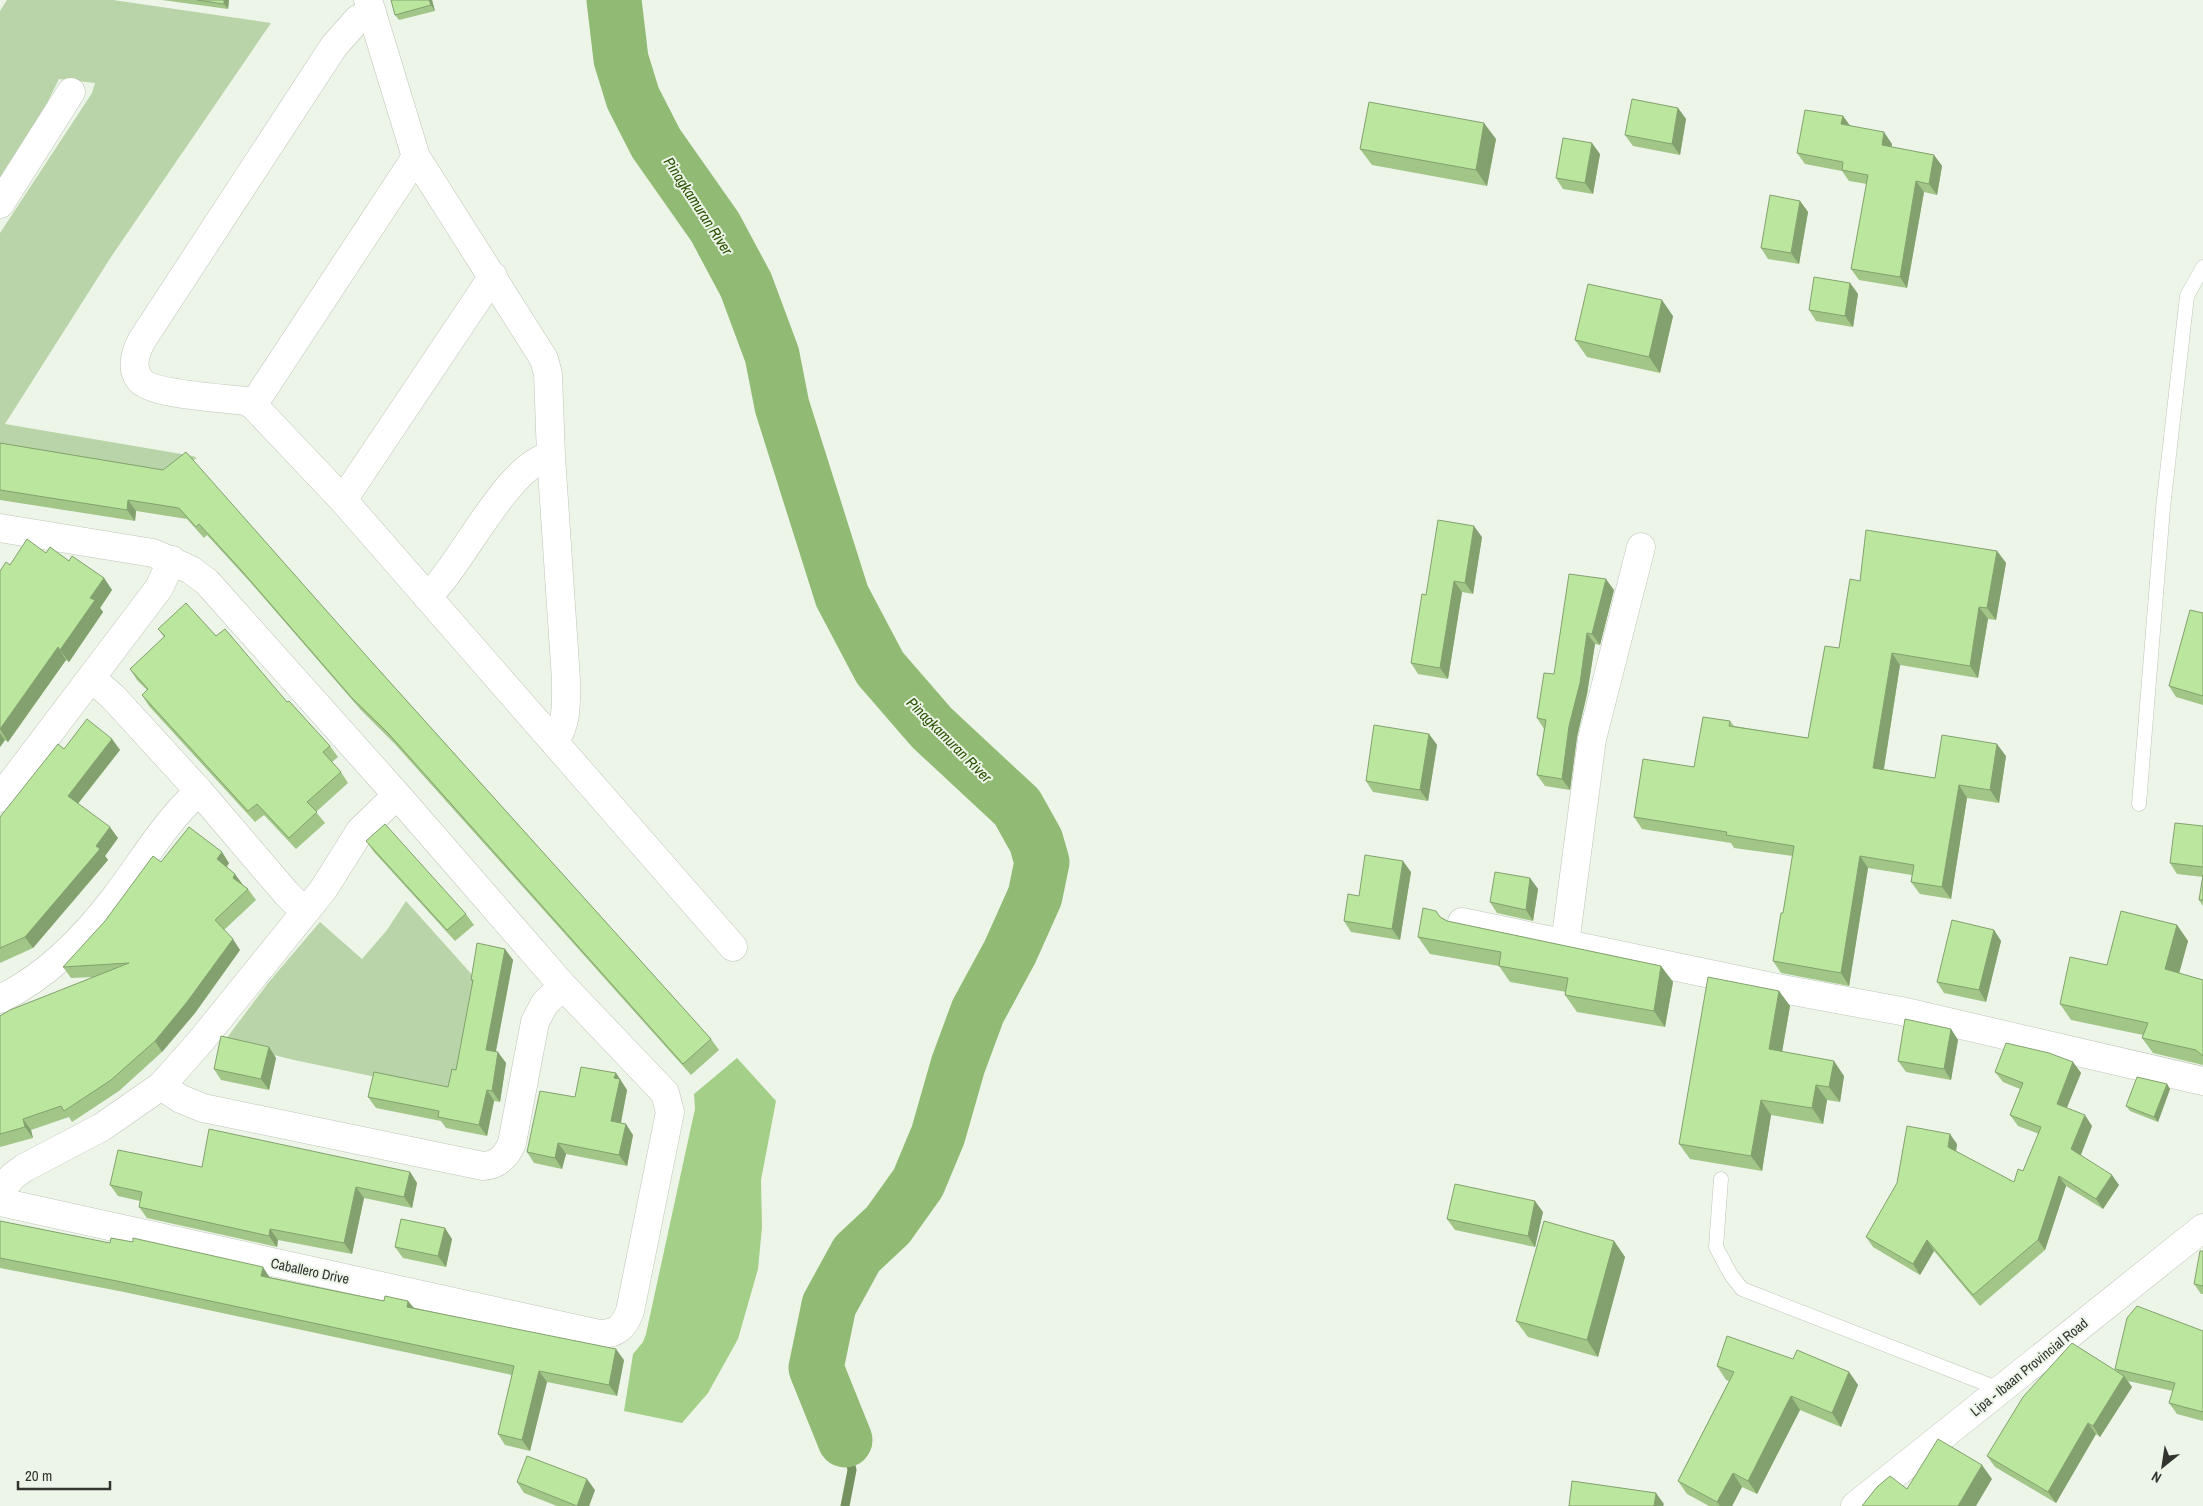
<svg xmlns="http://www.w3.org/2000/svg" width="2203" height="1506" viewBox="0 0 2203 1506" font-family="'Archivo Narrow',sans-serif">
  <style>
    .green { fill: #b9d4a9 }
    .forest { fill: #a4cf88 }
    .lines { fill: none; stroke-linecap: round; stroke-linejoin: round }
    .stream { stroke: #749260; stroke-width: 9 }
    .river { stroke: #91bb75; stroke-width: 55 }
    .lane-casing { stroke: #bdc5b8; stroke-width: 15 }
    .street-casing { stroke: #bdc5b8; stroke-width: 29 }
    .secondary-casing { stroke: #bdc5b8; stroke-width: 29 }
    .lane { stroke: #fff; stroke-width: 14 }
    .street { stroke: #fff; stroke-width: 28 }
    .secondary { stroke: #fff; stroke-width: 28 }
    .wall { fill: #a1c688 }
    .shaded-wall { fill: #83a16f }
    .building { fill: #bbe69e; stroke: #83a16f }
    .labels { text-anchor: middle; stroke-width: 4; stroke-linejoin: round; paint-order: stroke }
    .street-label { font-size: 14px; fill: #31342f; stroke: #edf5e8 }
    .water-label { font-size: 15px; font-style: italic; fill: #2b5002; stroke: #edf5e8 }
  </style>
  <rect width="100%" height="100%" fill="#edf5e8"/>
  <path class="green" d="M 7,0 L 113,0 L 271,23 L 111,257 L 5,424 L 193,456 L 197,458 L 182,468 L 187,477 L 0,448 L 0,233 L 92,93 L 95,83 L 59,79 L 45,107 L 0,178 L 0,11 Z
    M 406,901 L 475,978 L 453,1093 L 294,1060 L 226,1043 L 226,1039 L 268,983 L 320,922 L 362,959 L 387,930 Z"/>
  <path class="forest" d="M 737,1058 L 776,1101 L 761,1180 L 762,1227 L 758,1269 L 738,1339 L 708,1393 L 682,1423 L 624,1411 L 633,1354 L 643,1342 L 646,1334 L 691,1127 L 695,1109 L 694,1094 Z"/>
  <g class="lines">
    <path class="stream" d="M 845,1440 L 852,1470 L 845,1506"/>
    <path class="river" d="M 614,0 L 621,59 L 633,98 L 656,143 L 715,227 L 746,285 L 772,355 L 782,406 L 842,596 L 880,668 L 932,728 L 1017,807 L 1036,841 L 1042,862 L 1035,896 L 1010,952 L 978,1011 L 958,1065 L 938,1135 L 918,1183 L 888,1225 L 857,1254 L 829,1305 L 816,1368 L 845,1440"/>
    <defs>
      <path id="lane" d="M 2139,804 L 2163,508 L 2187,296 L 2203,267
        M 1721,1179 L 1716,1247 L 1731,1275 L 1742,1289 L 2002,1390"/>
      <path id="street" d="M 368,0 L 416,157 L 544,359 L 548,374 L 551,456 L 566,680 C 566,702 568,723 554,742
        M 372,12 L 358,19 L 334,46 L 142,340 C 136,351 130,368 140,380 C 152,395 225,398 245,401 L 253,405 L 343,500 L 733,947
        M 0,204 L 71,92
        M 253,405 L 416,157
        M 343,500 L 493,276
        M 0,528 L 153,553 L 191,570 L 207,582 L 397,795 L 563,986 L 665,1093 L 670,1112 L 630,1311 C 624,1327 617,1334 599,1334 L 0,1202
        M 427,597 C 462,565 507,464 551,456
        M 91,678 L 113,697 L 199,791 L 286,893 L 305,912
        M 0,798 L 159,588 L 172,560
        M 1462,922 L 1777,988 L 1901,1011 L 2203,1081
        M 1565,944 L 1592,739 L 1641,547
        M 0,999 C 47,976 82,940 114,899 C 142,862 165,822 199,791
        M 161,1086 L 181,1099 L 203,1108 L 483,1166 C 498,1165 506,1157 512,1143 L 535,1022 L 545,1003 L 563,986
        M 0,1191 L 13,1176 L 24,1168 L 102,1127 L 161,1086 L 200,1042 L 323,890 L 360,831 L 397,795"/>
      <path id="secondary" d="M 1855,1506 L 2203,1228"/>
    </defs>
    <use href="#lane" class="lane-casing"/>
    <use href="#street" class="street-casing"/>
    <use href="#secondary" class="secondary-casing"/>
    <use href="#lane" class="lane"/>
    <use href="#street" class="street"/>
    <use href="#secondary" class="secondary"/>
  </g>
  <path class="wall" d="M 162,0 L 229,0 L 228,9 Z
    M 391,0 L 432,0 L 435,11 L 399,20 L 395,15 Z
    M 1678,108 L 1686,119 L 1680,155 L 1633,146 L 1625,135 Z
    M 1843,116 L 1850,126 L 1892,144 L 1891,147 L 1934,155 L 1942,166 L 1937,195 L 1924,192 L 1907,288 L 1859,280 L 1851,269 L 1867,184 L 1849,181 L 1842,171 L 1805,164 L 1797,153 Z
    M 1496,139 L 1487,186 L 1372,165 L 1360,149 Z
    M 1600,154 L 1593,194 L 1563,189 L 1556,178 Z
    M 1800,201 L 1808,212 L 1799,264 L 1768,259 L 1761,248 Z
    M 1850,283 L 1858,294 L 1853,327 L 1816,321 L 1809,310 Z
    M 1673,316 L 1660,373 L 1587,357 L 1575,340 Z
    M 0,443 L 163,470 L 370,660 L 711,1039 L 719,1050 L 691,1075 L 395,744 L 360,709 L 250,582 L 207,535 L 204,538 L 187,519 L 136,511 L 135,521 L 0,500 Z
    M 1482,537 L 1473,594 L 1462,592 L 1448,679 L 1418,674 L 1411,663 L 1426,595 Z
    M 1997,551 L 2006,563 L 1996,620 L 1988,619 L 1978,678 L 1900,665 L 1884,769 L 1935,778 L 2006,756 L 1999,803 L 1967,798 L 1951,899 L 1920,894 L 1911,882 L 1912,875 L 1868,868 L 1849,986 L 1781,973 L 1773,961 L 1783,913 L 1793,856 L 1734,848 L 1731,843 L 1642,829 L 1634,817 L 1694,767 L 1730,721 L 1734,726 L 1808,738 L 1839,648 L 1860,581 Z
    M 46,553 L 69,561 L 104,578 L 112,590 L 100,608 L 103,612 L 69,662 L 66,660 L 8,742 L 5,740 L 0,747 L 0,571 L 10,565 Z
    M 1614,590 L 1600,645 L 1595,644 L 1587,694 L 1577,737 L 1570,790 L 1545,786 L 1537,775 L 1544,729 L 1537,718 L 1554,674 Z
    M 2203,613 L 2203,705 L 2176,697 L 2169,686 Z
    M 158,629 L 216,636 L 287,702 L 330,746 L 338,757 L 332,762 L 341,772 L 348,783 L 316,812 L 325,823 L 296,849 L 264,815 L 255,822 L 149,706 L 142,695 L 147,690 L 137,680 L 130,669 L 164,637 Z
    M 1429,734 L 1437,745 L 1428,801 L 1373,792 L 1366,781 Z
    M 112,739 L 120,750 L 78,804 L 118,838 L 105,856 L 108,860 L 33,948 L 0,963 L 0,817 L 64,749 Z
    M 2203,826 L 2203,906 L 2199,900 L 2203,877 L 2177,874 L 2170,863 Z
    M 366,841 L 466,914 L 474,925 L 455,941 L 374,852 Z
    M 161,862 L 229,863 L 227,867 L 243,885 L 248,889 L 256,900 L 224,930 L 240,950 L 195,1013 L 162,1052 L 119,1091 L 72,1122 L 69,1117 L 31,1130 L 33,1138 L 0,1147 L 0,1016 L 94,977 L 71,978 L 63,967 Z
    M 1411,872 L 1400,940 L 1351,932 L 1344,921 L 1359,896 Z
    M 1530,878 L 1538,889 L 1533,921 L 1497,913 L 1490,902 Z
    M 1441,917 L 1447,921 L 1661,966 L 1673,982 L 1665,1027 L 1577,1012 L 1565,995 L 1566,992 L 1510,982 L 1499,966 L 1430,954 L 1418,937 Z
    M 2177,925 L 2188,941 L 2179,973 L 2203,980 L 2203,1065 L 2153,1053 L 2142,1038 L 2143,1035 L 2071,1020 L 2060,1004 L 2107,965 Z
    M 1994,930 L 2001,941 L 1986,1002 L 1944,993 L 1937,982 Z
    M 505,949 L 513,960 L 496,1051 L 506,1063 L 500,1102 L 494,1101 L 487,1136 L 446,1128 L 441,1121 L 376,1108 L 368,1097 L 448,1087 L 456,1070 L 473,983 L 471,980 Z
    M 1779,991 L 1790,1006 L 1782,1051 L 1844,1076 L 1840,1102 L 1827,1100 L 1823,1124 L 1771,1115 L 1762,1171 L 1690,1159 L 1679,1144 Z
    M 1951,1029 L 1958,1040 L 1951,1080 L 1906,1072 L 1898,1061 Z
    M 269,1047 L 276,1058 L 269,1090 L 221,1080 L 214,1069 Z
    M 2073,1062 L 2081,1073 L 2066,1108 L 2092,1126 L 2080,1155 L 2119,1185 L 2103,1209 L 2066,1186 L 2045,1250 L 1980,1306 L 1934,1251 L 1920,1275 L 1873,1247 L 1866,1237 L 1957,1144 L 1956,1152 L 2014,1182 L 2023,1171 L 2039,1134 L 2018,1126 L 2010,1115 L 2020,1089 L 2003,1082 L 1995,1072 Z
    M 616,1073 L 627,1090 L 621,1123 L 633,1135 L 627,1166 L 566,1154 L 562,1169 L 534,1163 L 527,1152 L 575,1097 Z
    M 2167,1084 L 2170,1089 L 2158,1122 L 2130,1111 L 2126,1106 Z
    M 202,1167 L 410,1172 L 417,1183 L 412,1208 L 364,1198 L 352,1254 L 278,1240 L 277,1247 L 147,1218 L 139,1207 L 140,1201 L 118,1196 L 110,1185 Z
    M 1543,1212 L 1535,1247 L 1455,1230 L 1447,1219 Z
    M 0,1221 L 384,1301 L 408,1301 L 414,1308 L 624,1360 L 617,1396 L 547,1382 L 530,1451 L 505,1445 L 498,1434 L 512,1375 L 124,1292 L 0,1268 Z
    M 452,1239 L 446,1267 L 403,1258 L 395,1247 Z
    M 1614,1241 L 1625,1257 L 1598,1357 L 1528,1337 L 1516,1321 Z
    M 2203,1251 L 2203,1294 L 2201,1294 L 2194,1284 Z
    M 2203,1331 L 2203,1421 L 2177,1414 L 2169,1403 L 2173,1391 L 2128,1381 L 2132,1387 L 2100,1437 L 2096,1434 L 2056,1503 L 1995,1467 L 1987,1456 L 2117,1371 L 2115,1369 Z
    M 1793,1359 L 1849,1372 L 1858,1385 L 1841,1427 L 1800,1410 L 1757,1494 L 1742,1487 L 1732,1506 L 1709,1506 L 1687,1494 L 1678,1481 L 1729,1381 L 1726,1380 L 1717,1366 Z
    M 517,1482 L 595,1490 L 589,1506 L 557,1506 L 524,1493 Z"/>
  <path class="shaded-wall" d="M 224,0 L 229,0 L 228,9 L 224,4 Z
    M 429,0 L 432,0 L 435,11 L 431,5 Z
    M 1678,108 L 1686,119 L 1680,155 L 1672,144 Z
    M 1843,116 L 1851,127 L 1841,124 Z
    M 1484,123 L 1496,139 L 1487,186 L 1476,170 Z
    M 1884,132 L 1892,144 L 1890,156 L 1882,145 Z
    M 1592,143 L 1600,154 L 1593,194 L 1585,183 Z
    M 1934,155 L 1942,166 L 1937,195 L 1929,184 Z
    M 1916,181 L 1924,192 L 1907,288 L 1900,277 Z
    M 1800,201 L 1808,212 L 1799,264 L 1791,253 Z
    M 1850,283 L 1858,294 L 1853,327 L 1845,316 Z
    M 1662,300 L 1673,316 L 1660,373 L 1649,357 Z
    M 128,500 L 136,511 L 135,521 L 127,510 Z
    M 1474,526 L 1482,537 L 1473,594 L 1465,583 Z
    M 1997,551 L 2006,563 L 1996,620 L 1987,608 Z
    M 104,578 L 112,590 L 100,608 L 103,612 L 69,662 L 60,650 L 90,598 Z
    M 1606,579 L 1614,590 L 1600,645 L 1592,634 Z
    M 1454,581 L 1462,592 L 1448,679 L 1440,668 Z
    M 1979,607 L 1988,619 L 1978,678 L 1970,666 Z
    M 1587,633 L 1595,644 L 1587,694 L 1577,737 L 1570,790 L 1562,779 L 1569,726 Z
    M 58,647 L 66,660 L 8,742 L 0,729 Z
    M 1892,653 L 1900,665 L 1882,780 L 1873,768 Z
    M 0,733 L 5,740 L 0,747 Z
    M 1429,734 L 1437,745 L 1428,801 L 1420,790 Z
    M 112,739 L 120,750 L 75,807 L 68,796 Z
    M 1997,744 L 2006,756 L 1999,803 L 1990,790 Z
    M 1959,785 L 1967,798 L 1951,899 L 1942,887 Z
    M 110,827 L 118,838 L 105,856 L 108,860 L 33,948 L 25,937 L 96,846 Z
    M 222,852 L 229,863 L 224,870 L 217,859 Z
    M 1860,856 L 1868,868 L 1849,986 L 1841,973 Z
    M 1403,861 L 1411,872 L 1400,940 L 1392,929 Z
    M 235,874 L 243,885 L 233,878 Z
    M 1530,878 L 1538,889 L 1533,921 L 1526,910 Z
    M 2177,925 L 2188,941 L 2176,985 L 2165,969 Z
    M 1994,930 L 2001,941 L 1986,1002 L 1979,990 Z
    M 233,939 L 240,950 L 195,1013 L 162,1052 L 155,1041 Z
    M 505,949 L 513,960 L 494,1061 L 486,1050 Z
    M 1661,966 L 1673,982 L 1665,1027 L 1654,1011 Z
    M 1779,991 L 1790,1006 L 1780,1064 L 1769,1049 Z
    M 1951,1029 L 1958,1040 L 1951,1080 L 1944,1069 Z
    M 269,1047 L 276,1058 L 269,1090 L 261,1079 Z
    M 498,1052 L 506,1063 L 500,1102 L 492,1091 Z
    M 1834,1061 L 1844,1076 L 1840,1102 L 1829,1087 Z
    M 2073,1062 L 2081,1073 L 2064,1115 L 2057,1104 Z
    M 616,1073 L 627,1090 L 619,1132 L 611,1121 L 614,1078 Z
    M 2167,1084 L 2170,1089 L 2158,1122 L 2154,1117 Z
    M 1816,1085 L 1827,1100 L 1823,1124 L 1812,1108 Z
    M 487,1090 L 494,1101 L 487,1136 L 479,1125 Z
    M 1761,1100 L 1771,1115 L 1762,1171 L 1751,1156 Z
    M 2085,1115 L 2092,1126 L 2079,1160 L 2071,1149 Z
    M 23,1119 L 31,1130 L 33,1138 L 25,1127 Z
    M 626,1124 L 633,1135 L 627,1166 L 619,1155 Z
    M 1950,1134 L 1957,1144 L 1955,1158 L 1948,1147 Z
    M 558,1143 L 566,1154 L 562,1169 L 555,1158 Z
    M 410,1172 L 417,1183 L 412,1208 L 404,1197 Z
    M 2112,1175 L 2119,1185 L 2103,1209 L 2096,1199 Z
    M 2059,1176 L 2066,1186 L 2045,1250 L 2038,1240 Z
    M 356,1187 L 364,1198 L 352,1254 L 344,1243 Z
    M 1535,1201 L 1543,1212 L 1535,1247 L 1528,1236 Z
    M 445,1228 L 452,1239 L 446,1267 L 438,1256 Z
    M 270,1229 L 278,1240 L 277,1247 L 269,1236 Z
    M 1927,1240 L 1934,1251 L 1920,1275 L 1913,1264 Z
    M 1614,1241 L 1625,1257 L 1598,1357 L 1587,1340 Z
    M 263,1267 L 270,1278 L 261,1276 Z
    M 408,1301 L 416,1311 L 407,1307 Z
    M 616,1349 L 624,1360 L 617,1396 L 609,1385 Z
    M 539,1371 L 547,1382 L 530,1451 L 522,1440 Z
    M 1849,1372 L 1858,1385 L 1841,1427 L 1832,1413 Z
    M 2124,1376 L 2132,1387 L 2100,1437 L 2093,1426 Z
    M 1791,1396 L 1800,1410 L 1757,1494 L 1748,1481 Z
    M 2088,1423 L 2096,1434 L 2056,1503 L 2048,1492 Z
    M 1982,1465 L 1992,1479 L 1976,1506 L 1958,1506 Z
    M 1733,1473 L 1742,1487 L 1732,1506 L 1720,1506 L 1717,1502 Z
    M 587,1479 L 595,1490 L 589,1506 L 577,1506 Z
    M 1656,1493 L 1664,1504 L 1663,1506 L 1654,1506 Z"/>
  <path class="building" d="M 197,0 L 224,0 L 224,4 Z
    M 391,0 L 429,0 L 431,5 L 395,15 Z
    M 1632,99 L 1678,108 L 1672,144 L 1625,135 Z
    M 1369,102 L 1484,123 L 1476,170 L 1360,149 Z
    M 1805,110 L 1843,116 L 1841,124 L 1884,132 L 1882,145 L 1934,155 L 1929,184 L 1916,181 L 1900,277 L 1851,269 L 1868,175 L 1842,170 L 1843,162 L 1797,153 Z
    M 1563,138 L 1592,143 L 1585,183 L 1556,178 Z
    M 1770,195 L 1800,201 L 1791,253 L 1761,248 Z
    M 1814,277 L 1850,283 L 1845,316 L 1809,310 Z
    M 1588,284 L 1662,300 L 1649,357 L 1575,340 Z
    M 0,443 L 163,470 L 186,452 L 370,660 L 711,1039 L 683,1064 L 388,733 L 352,698 L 242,571 L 199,524 L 196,527 L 179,508 L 128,500 L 127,510 L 0,490 Z
    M 1438,520 L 1474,526 L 1465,583 L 1454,581 L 1440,668 L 1411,663 L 1422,594 L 1426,595 Z
    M 1866,530 L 1997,551 L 1987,608 L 1979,607 L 1970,666 L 1892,653 L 1873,768 L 1935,778 L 1942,735 L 1997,744 L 1990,790 L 1959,785 L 1942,887 L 1911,882 L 1914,865 L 1860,856 L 1841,973 L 1773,961 L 1781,913 L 1783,913 L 1794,846 L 1726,835 L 1727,832 L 1634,817 L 1643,759 L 1694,767 L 1703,717 L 1730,721 L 1729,726 L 1808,738 L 1825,646 L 1839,648 L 1850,579 L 1860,581 Z
    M 27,539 L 46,553 L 50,547 L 69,561 L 72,556 L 104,578 L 90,598 L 95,600 L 60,650 L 58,647 L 0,729 L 0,571 L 6,562 L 10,565 Z
    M 1569,574 L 1606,579 L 1592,634 L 1587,633 L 1580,683 L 1569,726 L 1562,779 L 1537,775 L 1546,720 L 1537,718 L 1544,673 L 1554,674 Z
    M 186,603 L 216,636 L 225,629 L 287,702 L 289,701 L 330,746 L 323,752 L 341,772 L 307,802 L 317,812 L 289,838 L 257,804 L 248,811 L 142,695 L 148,689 L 130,669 L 165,636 L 158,629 Z
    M 2190,610 L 2203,613 L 2203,696 L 2169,686 Z
    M 87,719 L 112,739 L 68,796 L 110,827 L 96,846 L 100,849 L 25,937 L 0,948 L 0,817 L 58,744 L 64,749 Z
    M 1374,725 L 1429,734 L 1420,790 L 1366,781 Z
    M 2175,823 L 2203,826 L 2203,867 L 2170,863 Z
    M 385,824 L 466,914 L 447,930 L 366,841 Z
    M 189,827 L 222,852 L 217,859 L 235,874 L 233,878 L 248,889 L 215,920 L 233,939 L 187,1002 L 155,1041 L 111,1080 L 64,1111 L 61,1106 L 23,1119 L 25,1127 L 0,1134 L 0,1016 L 10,1010 L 129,963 L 63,967 L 105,921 L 153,856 L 161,862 Z
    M 1365,855 L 1403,861 L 1392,929 L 1344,921 L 1348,894 L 1359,896 Z
    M 1495,872 L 1530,878 L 1526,910 L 1490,902 Z
    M 2203,875 L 2203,900 L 2199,900 Z
    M 1423,908 L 1436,911 L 1440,917 L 1447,921 L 1661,966 L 1654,1011 L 1565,995 L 1568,978 L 1499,966 L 1501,952 L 1418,937 Z
    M 2121,911 L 2177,925 L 2165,969 L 2203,980 L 2203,1056 L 2196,1050 L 2142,1038 L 2148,1023 L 2060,1004 L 2070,957 L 2107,965 Z
    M 1952,920 L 1994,930 L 1979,990 L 1937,982 Z
    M 477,943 L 505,949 L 486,1050 L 498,1052 L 492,1091 L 487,1090 L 479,1125 L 438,1117 L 439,1111 L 368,1097 L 374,1072 L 448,1087 L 452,1069 L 456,1070 L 473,980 L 471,980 Z
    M 1708,977 L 1779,991 L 1769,1049 L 1834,1061 L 1829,1087 L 1816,1085 L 1812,1108 L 1761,1100 L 1751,1156 L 1679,1144 Z
    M 1905,1019 L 1951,1029 L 1944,1069 L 1898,1061 Z
    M 221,1036 L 269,1047 L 261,1079 L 214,1069 Z
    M 2006,1043 L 2049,1053 L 2073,1062 L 2057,1104 L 2085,1115 L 2071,1149 L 2112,1175 L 2096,1199 L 2059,1176 L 2038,1240 L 1973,1295 L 1927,1240 L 1913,1264 L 1866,1237 L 1897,1183 L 1907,1126 L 1950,1134 L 1948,1147 L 2014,1182 L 2018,1169 L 2023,1171 L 2041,1127 L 2010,1115 L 2023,1083 L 1995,1072 Z
    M 581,1067 L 616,1073 L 614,1078 L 620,1079 L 611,1121 L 626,1124 L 619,1155 L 558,1143 L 555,1158 L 527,1152 L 540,1091 L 575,1097 Z
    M 2137,1077 L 2167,1084 L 2154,1117 L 2126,1106 Z
    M 209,1129 L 410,1172 L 404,1197 L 356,1187 L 344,1243 L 270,1229 L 269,1236 L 139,1207 L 142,1192 L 110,1185 L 118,1150 L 202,1167 Z
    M 1455,1184 L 1535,1201 L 1528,1236 L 1447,1219 Z
    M 401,1219 L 445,1228 L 438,1256 L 395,1247 Z
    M 0,1221 L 110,1243 L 111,1238 L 133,1242 L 133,1238 L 263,1267 L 261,1276 L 384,1301 L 385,1296 L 408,1301 L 407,1307 L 616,1349 L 609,1385 L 539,1371 L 522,1440 L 498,1434 L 514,1366 L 117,1281 L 0,1258 Z
    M 1544,1221 L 1614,1241 L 1587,1340 L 1516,1321 Z
    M 2200,1251 L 2203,1251 L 2203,1286 L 2194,1284 Z
    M 2137,1306 L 2203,1331 L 2203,1412 L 2169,1403 L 2175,1383 L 2115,1369 L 2127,1318 Z
    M 1727,1336 L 1793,1359 L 1797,1350 L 1849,1372 L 1832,1413 L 1791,1396 L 1748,1481 L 1733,1473 L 1717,1502 L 1678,1481 L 1734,1372 L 1717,1366 Z
    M 2072,1343 L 2124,1376 L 2093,1426 L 2088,1423 L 2048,1492 L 1987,1456 L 2023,1397 Z
    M 1938,1439 L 1982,1465 L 1958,1506 L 1862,1506 L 1877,1487 L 1890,1476 L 1907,1489 Z
    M 527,1456 L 587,1479 L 577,1506 L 517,1482 Z
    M 1572,1481 L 1656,1493 L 1654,1506 L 1569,1506 Z"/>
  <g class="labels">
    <g class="street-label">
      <text transform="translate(310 1271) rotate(12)" y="5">Caballero Drive</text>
      <text transform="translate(2029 1367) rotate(-39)" y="5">Lipa - Ibaan Provincial Road</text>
    </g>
    <g class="water-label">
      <text transform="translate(698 206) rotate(57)" y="5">Pinagkamuran River</text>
      <text transform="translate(949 740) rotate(45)" y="5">Pinagkamuran River</text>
    </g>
  </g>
  <g transform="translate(2163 1466) rotate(210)" stroke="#edf5e8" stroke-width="4" paint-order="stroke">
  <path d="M0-4L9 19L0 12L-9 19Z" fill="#31342f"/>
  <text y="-8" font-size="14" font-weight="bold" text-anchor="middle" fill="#31342f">N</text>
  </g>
  <path d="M18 1481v8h92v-8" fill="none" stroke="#31342f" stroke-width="2.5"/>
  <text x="25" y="1481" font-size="15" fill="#31342f" stroke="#edf5e8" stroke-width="4" paint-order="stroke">20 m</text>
</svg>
